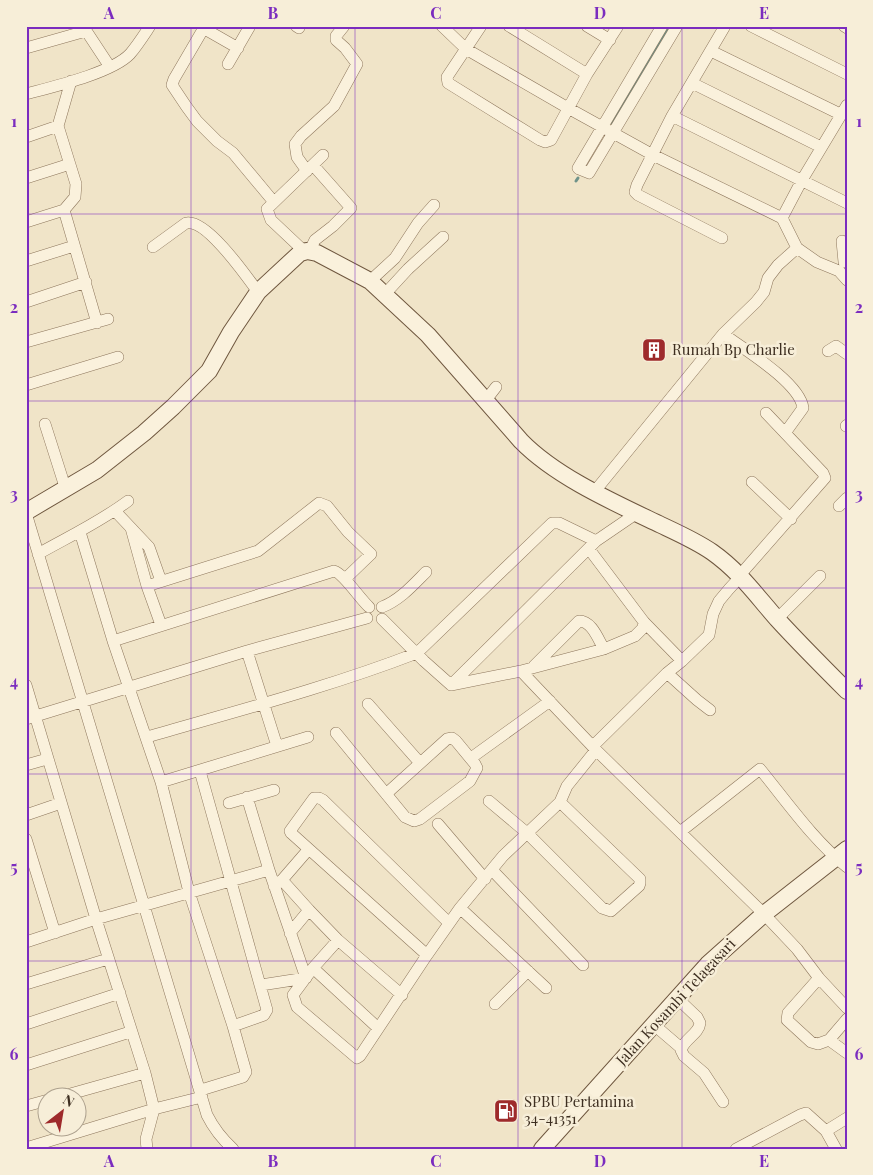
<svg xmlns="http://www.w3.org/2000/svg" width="873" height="1175" viewBox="0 0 873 1175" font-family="'Playfair Display',serif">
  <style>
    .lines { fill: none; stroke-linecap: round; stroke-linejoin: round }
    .stream { stroke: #6f938a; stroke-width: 3 }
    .street-casing { stroke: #8d765c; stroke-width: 12 }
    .secondary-casing { stroke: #6f573f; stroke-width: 18 }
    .street { stroke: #faf1dc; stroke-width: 11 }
    .secondary { stroke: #faf1dc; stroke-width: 16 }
    .grid { fill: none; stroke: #7b2cbf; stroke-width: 1; stroke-opacity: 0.55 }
    .labels { text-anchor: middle; stroke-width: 5; stroke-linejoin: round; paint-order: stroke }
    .poi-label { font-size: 15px; fill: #3d2e20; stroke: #f7eed8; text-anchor: start }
    .street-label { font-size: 15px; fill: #3d2e20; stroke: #f7eed8 }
    .neatline { fill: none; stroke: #7b2cbf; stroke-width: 2 }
    .grid-label { font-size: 16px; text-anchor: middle; font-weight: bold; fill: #7b2cbf }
  </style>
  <rect width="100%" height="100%" fill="#f0e4c8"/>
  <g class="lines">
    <path class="stream" d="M 611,123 L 669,26
      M 576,181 L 578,178"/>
    <defs>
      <path id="street" d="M 83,26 L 110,67
        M 205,26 L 174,79 L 172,85 L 186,106 L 197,121 L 217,141 L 233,153 L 273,201
        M 296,26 L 299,28
        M 442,26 L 466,49 L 568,108 L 653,155 L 782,218 L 797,248 L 817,262 L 839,271 L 847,280
        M 481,26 L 447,77 L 448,83 L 540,140 L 545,142 L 551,140 L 587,74 L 618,26
        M 509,26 L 587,74
        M 587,26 L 610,40
        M 662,26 L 578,168 L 579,169 L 589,173 L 677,26
        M 751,26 L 847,74
        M 844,26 L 847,28
        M 203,28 L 238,48
        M 26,48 L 86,31
        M 711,51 L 840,114
        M 228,64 L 250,26
        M 692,83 L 821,147
        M 26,94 C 52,87 112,73 130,54 C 137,46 144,35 150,26
        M 672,116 L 847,203
        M 26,137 L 58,126
        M 307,171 L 297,157 L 295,144 L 301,136 L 334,106 L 357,64 L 345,48 L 336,40 L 336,36 L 344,26
        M 26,178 L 70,164
        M 64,210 L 97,323
        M 782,218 L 802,180 L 847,105
        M 26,222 L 64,210 L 75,197 L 76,184 L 58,126 L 71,81
        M 722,238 L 638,195 L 635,192 L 637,185 L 672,116 L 725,26
        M 842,241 L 844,262
        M 153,247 L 186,223 C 206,218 247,277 258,292
        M 305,252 L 271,220 L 267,209 L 323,155
        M 309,252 L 315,240 L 333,226 L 351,208 L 313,165
        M 26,261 L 74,246
        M 370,281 L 395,258 L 418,223 L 434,205
        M 385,294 L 408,269 L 443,237
        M 26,302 L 86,282
        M 723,334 C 744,349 800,383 803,408 L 785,433
        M 26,342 L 108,319
        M 828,351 L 836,346 L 847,354
        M 26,385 L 118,357
        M 486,400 L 496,387
        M 45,424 L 66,490
        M 846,426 L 847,425
        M 752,482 L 791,519
        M 595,491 L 723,334 L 756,302 L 764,292 L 768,278 L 778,265 L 797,248
        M 839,506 L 847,498
        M 115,511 L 149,547 L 161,581
        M 26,513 L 207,1115 C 214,1129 221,1138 233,1149
        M 131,528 L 147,586 L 161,625
        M 80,532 L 113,641 L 161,782 L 189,892 L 233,1026 L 246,1072 L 243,1077 L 201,1090
        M 589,549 L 644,622 L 682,661
        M 38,554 C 68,537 100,522 128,501
        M 740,575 L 825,478 L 823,473 L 766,413
        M 147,586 L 258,551 L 319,503 L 327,506 L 348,532 L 371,554 L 345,579
        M 382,607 C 400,600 413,585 426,572
        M 382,619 L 424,661 L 451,685 L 521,671 L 604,649 L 635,636 L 643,628 L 644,622
        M 777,619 L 820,576
        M 113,641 L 334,571 C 343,573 360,599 369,607
        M 247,651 L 277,746
        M 534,666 L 579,621 C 592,621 598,639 604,649
        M 521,671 L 596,750 L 764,914 L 797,949 L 819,978 L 847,1008
        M 667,673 L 697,700 L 710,710
        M 26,685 L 96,919 L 145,1073 L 154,1109 L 146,1139 L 147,1149
        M 451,685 L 596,541 L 637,513
        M 368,704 L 420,763
        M 26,719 L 247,651 L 367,618
        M 336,733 L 405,817 L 414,821 L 420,819 L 470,781 L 477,768 L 475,764 L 456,741 L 452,738 L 447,739 L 386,794
        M 147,737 C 237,711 329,687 417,653 L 552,523 L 559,523 L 596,541
        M 593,746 L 667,673 L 682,661 L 709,635 L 713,614 L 719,601 L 729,589 L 741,576
        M 471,758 L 550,701
        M 26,765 L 47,759
        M 200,771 L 267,1010 L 264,1015 L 233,1026
        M 161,782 L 308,737
        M 247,797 L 269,870 L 306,978 L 261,985
        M 489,801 L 527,833 L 602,908 L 611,911 L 639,886 L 640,883 L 640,879 L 560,802
        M 229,803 L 274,790
        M 26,815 L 61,803
        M 438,824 L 485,879
        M 680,832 L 760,769 C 787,802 814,841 847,867
        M 26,839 L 55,933
        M 492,870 L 583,965
        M 282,880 L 308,850
        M 274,886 L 282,880 L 309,910
        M 460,908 L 546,988
        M 290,933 L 309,910 L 338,940 L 402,995
        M 338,940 L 313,968 L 293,995 L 297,1007 L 357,1058 L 360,1056 L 427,955 L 460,908 L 503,856 L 560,802 L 567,786 L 596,750
        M 26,942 L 96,919 L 269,870
        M 427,955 L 291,833 L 290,831 L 314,798 L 319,798 L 323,800 L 449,923
        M 313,968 L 378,1028
        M 819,978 L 788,1013 L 787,1020 L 811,1042 L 818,1044 L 829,1040 L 847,1019
        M 26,984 L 108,959
        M 677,998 L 697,1017 L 700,1023 C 699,1034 684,1039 681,1050 L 684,1056 L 704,1073 L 723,1102
        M 495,1004 L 528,971
        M 26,1024 L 120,993
        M 653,1024 L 681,1048
        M 829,1040 L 847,1053
        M 26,1065 L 130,1032
        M 56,1098 L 145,1073
        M 26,1106 L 48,1100
        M 26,1148 L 154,1109 L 202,1097
        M 736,1149 L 800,1115 L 806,1113 L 826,1131
        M 836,1149 L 826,1131 L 847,1118"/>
      <path id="secondary" d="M 26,512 L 97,470 L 144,433 L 173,407 L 209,371 L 231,332 L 258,292 L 300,253 L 307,251 L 317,253 L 370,281 L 428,335 L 521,441 C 556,477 615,503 661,525 C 678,533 696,541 712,552 C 739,571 756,595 778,620 C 800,644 824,668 847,691
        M 542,1149 L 708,964 L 764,914 L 847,849"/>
    </defs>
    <use href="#street" class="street-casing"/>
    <use href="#secondary" class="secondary-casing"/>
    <use href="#street" class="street"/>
    <use href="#secondary" class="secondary"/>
  </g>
  <path class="grid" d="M 191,26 L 191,1149M 355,26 L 355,1149M 518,26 L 518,1149M 682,26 L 682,1149M 26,214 L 847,214M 26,401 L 847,401M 26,588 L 847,588M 26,774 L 847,774M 26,961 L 847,961"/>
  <defs>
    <symbol id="building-square" viewBox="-11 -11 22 22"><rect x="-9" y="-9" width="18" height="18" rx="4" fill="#9e2a2b" stroke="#f7eed8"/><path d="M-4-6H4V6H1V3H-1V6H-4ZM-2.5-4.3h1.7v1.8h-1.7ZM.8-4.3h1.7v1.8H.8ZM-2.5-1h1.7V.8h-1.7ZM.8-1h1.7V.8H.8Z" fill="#fff"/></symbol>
    <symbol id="fuel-square" viewBox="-11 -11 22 22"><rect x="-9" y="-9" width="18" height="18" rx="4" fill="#9e2a2b" stroke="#f7eed8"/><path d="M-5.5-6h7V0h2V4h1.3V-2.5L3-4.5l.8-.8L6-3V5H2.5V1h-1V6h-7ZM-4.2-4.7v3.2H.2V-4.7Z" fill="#fff"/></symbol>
  </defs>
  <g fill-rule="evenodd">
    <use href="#building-square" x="640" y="336" width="28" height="28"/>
    <use href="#fuel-square" x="492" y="1097" width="28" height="28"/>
  </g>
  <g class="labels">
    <g class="poi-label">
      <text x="672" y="355">Rumah Bp Charlie</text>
      <text x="524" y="1107">SPBU Pertamina<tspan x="524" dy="17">34-41351</tspan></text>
    </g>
    <g class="street-label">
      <text transform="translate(676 1002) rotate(-47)" y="5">Jalan Kosambi Telagasari</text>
    </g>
  </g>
  <rect width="873" height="1175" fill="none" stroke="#f7eed8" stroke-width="55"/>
  <g transform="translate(62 1112) rotate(31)"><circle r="24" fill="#f7eed8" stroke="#ada18e"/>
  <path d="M0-4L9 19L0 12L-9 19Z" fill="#9e2a2b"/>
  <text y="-8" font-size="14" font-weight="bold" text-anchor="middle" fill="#3d2e20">N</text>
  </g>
  <rect x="28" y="28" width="818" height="1120" class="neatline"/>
  <g class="grid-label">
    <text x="109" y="19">A</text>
    <text x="273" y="19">B</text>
    <text x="436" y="19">C</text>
    <text x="600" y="19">D</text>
    <text x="764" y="19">E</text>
    <text x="14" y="127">1</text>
    <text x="859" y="127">1</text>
    <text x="14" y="313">2</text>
    <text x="859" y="313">2</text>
    <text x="14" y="500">3</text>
    <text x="859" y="500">3</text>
    <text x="14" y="687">4</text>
    <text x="859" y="687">4</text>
    <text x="14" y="873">5</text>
    <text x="859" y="873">5</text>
    <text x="14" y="1060">6</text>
    <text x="859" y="1060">6</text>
    <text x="109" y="1167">A</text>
    <text x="273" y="1167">B</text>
    <text x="436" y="1167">C</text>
    <text x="600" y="1167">D</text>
    <text x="764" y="1167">E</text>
  </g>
</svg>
